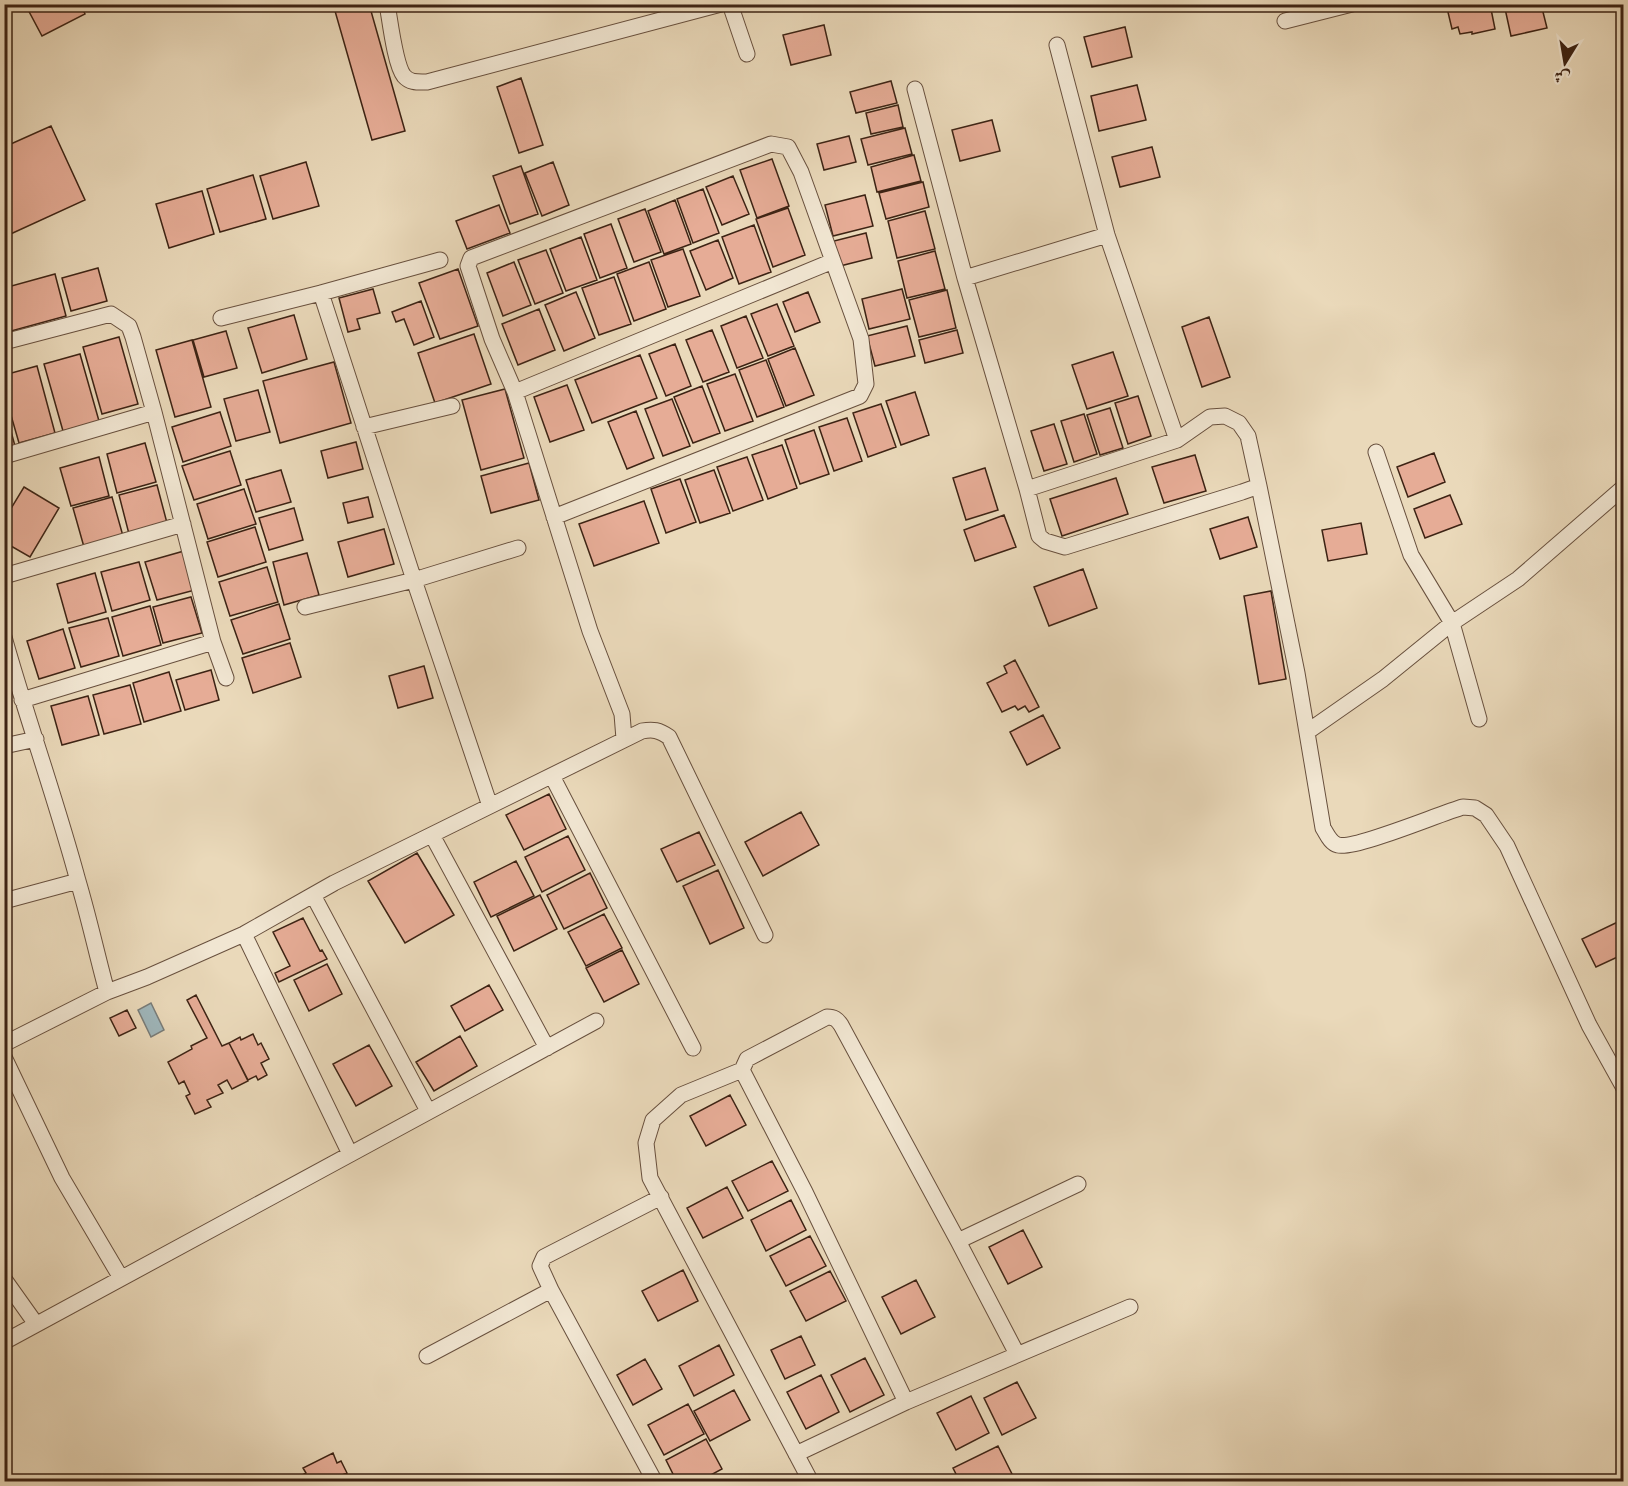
<svg xmlns="http://www.w3.org/2000/svg" width="1628" height="1486" viewBox="0 0 1628 1486" font-family="'Libre Caslon Text',Amiri,serif">
  <style>
    .water { fill: #9fb7bc; stroke: #787c79; stroke-width: 1.5 }
    .building { fill: #e6ac96; stroke: #3d2314; stroke-width: 1.5 }
    .lines { fill: none; stroke-linecap: round; stroke-linejoin: round }
    .street-casing { stroke: #68503e; stroke-width: 17 }
    .street { stroke: #f1e6d2; stroke-width: 15 }
  </style>
  <rect width="100%" height="100%" fill="#ead9ba"/>
  <filter id="stains"><feTurbulence type="fractalNoise" baseFrequency=".00333" numOctaves="4"/><feColorMatrix values="0 0 0 0 .2 0 0 0 0 .09 0 0 0 0 .02 0 0 0 .5 -.17"/></filter>
  <radialGradient id="worn" r=".72"><stop offset=".6" stop-color="#630" stop-opacity="0"/><stop offset="1" stop-color="#630" stop-opacity=".3"/></radialGradient>
  <path class="water" d="M 151,1003 L 164,1030 L 151,1037 L 138,1010 Z"/>
  <path class="building" d="M 25,4 L 80,4 L 85,14 L 42,36 Z
    M 333,4 L 369,4 L 405,131 L 372,140 Z
    M 1453,4 L 1490,4 L 1495,29 L 1472,34 L 1472,32 L 1460,34 L 1458,27 L 1452,29 L 1447,8 L 1453,6 Z
    M 1504,4 L 1541,4 L 1547,28 L 1511,36 Z
    M 824,25 L 831,55 L 791,65 L 783,35 Z
    M 1125,27 L 1132,57 L 1092,67 L 1084,37 Z
    M 521,78 L 543,145 L 519,153 L 497,87 Z
    M 891,81 L 897,103 L 856,113 L 850,92 Z
    M 1137,85 L 1146,120 L 1099,131 L 1091,96 Z
    M 898,105 L 903,127 L 871,134 L 866,113 Z
    M 992,120 L 1000,151 L 960,161 L 952,130 Z
    M 51,126 L 85,200 L 4,237 L 4,147 Z
    M 905,128 L 912,154 L 868,165 L 861,139 Z
    M 849,136 L 856,162 L 824,170 L 817,144 Z
    M 1152,147 L 1160,177 L 1120,187 L 1112,157 Z
    M 914,155 L 921,181 L 877,192 L 871,167 Z
    M 772,159 L 789,206 L 757,218 L 740,170 Z
    M 306,162 L 319,206 L 273,219 L 260,176 Z
    M 553,162 L 569,205 L 542,216 L 525,173 Z
    M 521,166 L 538,214 L 510,224 L 493,176 Z
    M 253,175 L 266,219 L 220,232 L 207,189 Z
    M 733,176 L 749,214 L 722,225 L 706,187 Z
    M 923,182 L 929,207 L 886,219 L 879,193 Z
    M 703,189 L 719,233 L 693,243 L 677,199 Z
    M 202,191 L 214,234 L 169,248 L 156,204 Z
    M 865,195 L 873,226 L 833,236 L 825,205 Z
    M 675,200 L 691,244 L 664,254 L 648,211 Z
    M 499,205 L 510,233 L 467,249 L 456,221 Z
    M 788,208 L 805,255 L 773,267 L 756,219 Z
    M 645,209 L 661,252 L 634,262 L 618,219 Z
    M 925,211 L 935,249 L 897,258 L 888,221 Z
    M 611,224 L 627,268 L 600,278 L 584,234 Z
    M 754,225 L 771,272 L 739,284 L 722,237 Z
    M 866,233 L 872,258 L 840,266 L 834,241 Z
    M 581,237 L 597,280 L 566,291 L 550,249 Z
    M 718,240 L 733,278 L 706,290 L 690,251 Z
    M 683,249 L 700,296 L 668,307 L 651,260 Z
    M 546,250 L 563,293 L 535,304 L 518,260 Z
    M 935,251 L 945,289 L 907,298 L 898,261 Z
    M 514,262 L 531,305 L 503,316 L 487,273 Z
    M 649,262 L 666,309 L 634,321 L 617,274 Z
    M 98,268 L 107,301 L 71,311 L 62,278 Z
    M 458,269 L 478,326 L 440,339 L 419,283 Z
    M 55,274 L 66,316 L 4,333 L 4,288 Z
    M 614,277 L 631,324 L 599,335 L 582,288 Z
    M 373,289 L 380,313 L 357,319 L 360,329 L 348,332 L 339,298 Z
    M 902,289 L 910,319 L 869,329 L 862,299 Z
    M 947,290 L 956,328 L 919,337 L 909,300 Z
    M 576,292 L 595,338 L 564,351 L 545,305 Z
    M 808,292 L 820,322 L 795,332 L 783,302 Z
    M 421,301 L 434,337 L 414,345 L 404,319 L 396,322 L 392,312 Z
    M 777,304 L 794,346 L 768,356 L 751,314 Z
    M 539,309 L 555,350 L 518,365 L 502,324 Z
    M 294,315 L 307,359 L 262,373 L 248,328 Z
    M 746,316 L 763,358 L 737,368 L 721,326 Z
    M 1209,317 L 1230,377 L 1202,387 L 1182,327 Z
    M 907,326 L 915,356 L 875,366 L 867,336 Z
    M 712,330 L 729,372 L 703,382 L 686,340 Z
    M 957,330 L 963,353 L 925,363 L 919,340 Z
    M 226,331 L 237,368 L 204,377 L 193,340 Z
    M 474,334 L 491,384 L 435,403 L 418,353 Z
    M 119,337 L 138,404 L 102,414 L 83,347 Z
    M 192,340 L 211,407 L 175,417 L 156,350 Z
    M 675,344 L 691,386 L 666,396 L 649,354 Z
    M 795,348 L 814,395 L 786,406 L 768,359 Z
    M 1113,352 L 1128,396 L 1087,409 L 1072,365 Z
    M 80,354 L 99,421 L 63,431 L 44,364 Z
    M 640,355 L 657,398 L 592,423 L 575,380 Z
    M 766,360 L 784,407 L 757,417 L 739,370 Z
    M 334,362 L 351,423 L 280,443 L 263,381 Z
    M 37,366 L 55,433 L 19,443 L 4,391 L 4,375 Z
    M 735,374 L 753,421 L 725,431 L 707,384 Z
    M 567,385 L 584,430 L 550,442 L 534,397 Z
    M 702,386 L 720,433 L 693,443 L 674,397 Z
    M 505,389 L 524,458 L 481,470 L 462,400 Z
    M 258,390 L 270,432 L 236,441 L 224,399 Z
    M 915,392 L 929,435 L 901,445 L 886,401 Z
    M 1138,396 L 1151,436 L 1128,444 L 1115,403 Z
    M 672,399 L 690,446 L 663,456 L 645,409 Z
    M 881,404 L 896,447 L 868,457 L 853,413 Z
    M 4,406 L 15,446 L 4,449 Z
    M 1110,408 L 1123,448 L 1100,455 L 1087,415 Z
    M 636,411 L 654,458 L 627,469 L 608,422 Z
    M 220,412 L 231,446 L 183,462 L 172,427 Z
    M 1084,414 L 1097,454 L 1074,462 L 1061,421 Z
    M 847,418 L 862,461 L 834,471 L 819,427 Z
    M 1054,424 L 1067,464 L 1044,471 L 1031,431 Z
    M 814,430 L 829,474 L 800,484 L 785,440 Z
    M 356,442 L 363,469 L 328,478 L 321,451 Z
    M 145,443 L 156,482 L 117,493 L 107,454 Z
    M 782,445 L 797,488 L 768,499 L 752,455 Z
    M 230,451 L 241,485 L 194,500 L 182,466 Z
    M 1434,453 L 1445,482 L 1408,497 L 1397,467 Z
    M 1195,455 L 1206,491 L 1164,503 L 1152,467 Z
    M 99,457 L 109,496 L 71,506 L 60,468 Z
    M 747,457 L 763,500 L 733,511 L 717,467 Z
    M 529,463 L 539,500 L 491,513 L 481,476 Z
    M 985,468 L 998,510 L 966,520 L 953,478 Z
    M 281,470 L 291,502 L 256,512 L 246,480 Z
    M 714,470 L 730,513 L 700,523 L 685,480 Z
    M 1116,478 L 1128,514 L 1062,536 L 1050,499 Z
    M 680,479 L 696,522 L 666,533 L 651,489 Z
    M 157,485 L 167,523 L 129,534 L 119,495 Z
    M 24,487 L 59,508 L 30,557 L 4,542 L 4,520 Z
    M 244,489 L 256,524 L 208,539 L 197,504 Z
    M 1450,495 L 1462,524 L 1425,538 L 1414,509 Z
    M 112,497 L 123,536 L 84,547 L 73,508 Z
    M 368,497 L 373,517 L 348,523 L 343,503 Z
    M 644,501 L 659,543 L 594,566 L 579,524 Z
    M 294,508 L 303,540 L 269,550 L 259,518 Z
    M 1004,515 L 1016,547 L 975,561 L 964,530 Z
    M 1248,517 L 1257,547 L 1220,559 L 1210,529 Z
    M 1361,523 L 1367,554 L 1328,561 L 1322,530 Z
    M 255,527 L 266,562 L 218,577 L 207,542 Z
    M 384,529 L 394,564 L 348,577 L 338,542 Z
    M 184,551 L 195,590 L 157,600 L 145,562 Z
    M 307,553 L 319,595 L 284,605 L 273,562 Z
    M 139,562 L 150,600 L 112,611 L 101,572 Z
    M 267,567 L 278,602 L 230,616 L 219,582 Z
    M 1083,569 L 1097,608 L 1049,626 L 1034,587 Z
    M 95,573 L 106,612 L 68,623 L 57,584 Z
    M 1271,591 L 1286,679 L 1259,684 L 1244,596 Z
    M 191,597 L 202,633 L 163,643 L 153,607 Z
    M 279,604 L 290,639 L 243,654 L 231,620 Z
    M 150,606 L 161,645 L 123,656 L 112,617 Z
    M 108,618 L 119,656 L 81,667 L 69,628 Z
    M 63,629 L 75,668 L 39,679 L 27,641 Z
    M 290,643 L 301,677 L 253,693 L 242,658 Z
    M 1015,660 L 1039,707 L 1029,712 L 1025,706 L 1018,710 L 1015,706 L 1002,712 L 987,683 L 1007,673 L 1004,666 Z
    M 424,666 L 433,698 L 398,708 L 389,676 Z
    M 211,670 L 219,700 L 185,710 L 176,680 Z
    M 169,672 L 181,711 L 144,722 L 133,683 Z
    M 130,685 L 141,724 L 104,734 L 93,695 Z
    M 88,696 L 99,735 L 62,745 L 51,706 Z
    M 1043,715 L 1060,748 L 1027,765 L 1010,732 Z
    M 549,794 L 566,829 L 524,850 L 506,815 Z
    M 801,812 L 819,845 L 763,876 L 745,842 Z
    M 699,832 L 715,865 L 677,882 L 661,849 Z
    M 568,836 L 585,870 L 542,892 L 525,857 Z
    M 417,853 L 454,915 L 405,943 L 368,881 Z
    M 516,861 L 534,896 L 491,917 L 474,882 Z
    M 718,870 L 744,928 L 710,944 L 683,886 Z
    M 590,873 L 607,908 L 564,929 L 547,895 Z
    M 540,895 L 557,929 L 514,951 L 497,916 Z
    M 604,914 L 622,948 L 586,966 L 568,932 Z
    M 303,918 L 320,951 L 322,950 L 327,959 L 279,982 L 275,973 L 290,966 L 273,932 Z
    M 1624,919 L 1624,954 L 1596,967 L 1582,939 Z
    M 622,950 L 639,984 L 604,1002 L 586,968 Z
    M 327,964 L 342,994 L 309,1011 L 294,980 Z
    M 489,985 L 503,1010 L 465,1031 L 451,1006 Z
    M 196,995 L 222,1046 L 229,1043 L 248,1081 L 232,1089 L 227,1080 L 218,1085 L 223,1093 L 207,1100 L 211,1107 L 195,1114 L 186,1096 L 190,1094 L 184,1081 L 179,1084 L 168,1062 L 192,1049 L 191,1046 L 207,1038 L 187,1000 Z
    M 127,1010 L 136,1028 L 119,1036 L 110,1018 Z
    M 253,1034 L 258,1045 L 261,1043 L 269,1059 L 261,1063 L 267,1075 L 258,1080 L 256,1076 L 248,1080 L 229,1043 L 240,1037 L 241,1040 Z
    M 460,1036 L 477,1066 L 434,1091 L 416,1062 Z
    M 369,1045 L 392,1086 L 356,1106 L 333,1064 Z
    M 730,1095 L 746,1125 L 706,1146 L 690,1116 Z
    M 772,1161 L 788,1191 L 748,1211 L 732,1181 Z
    M 727,1187 L 743,1218 L 703,1238 L 687,1208 Z
    M 791,1200 L 806,1230 L 766,1251 L 751,1220 Z
    M 1023,1230 L 1042,1267 L 1008,1284 L 989,1247 Z
    M 810,1236 L 826,1266 L 786,1286 L 770,1256 Z
    M 683,1270 L 698,1301 L 658,1321 L 642,1291 Z
    M 830,1271 L 846,1301 L 806,1321 L 790,1291 Z
    M 916,1280 L 935,1317 L 901,1334 L 882,1297 Z
    M 801,1336 L 815,1365 L 785,1379 L 771,1350 Z
    M 719,1345 L 734,1375 L 694,1396 L 679,1366 Z
    M 865,1358 L 884,1395 L 850,1412 L 831,1375 Z
    M 645,1359 L 662,1389 L 633,1405 L 617,1375 Z
    M 821,1375 L 839,1412 L 806,1429 L 787,1392 Z
    M 1017,1382 L 1036,1418 L 1002,1435 L 984,1398 Z
    M 734,1390 L 750,1420 L 710,1441 L 694,1411 Z
    M 971,1396 L 989,1433 L 956,1450 L 937,1413 Z
    M 688,1404 L 704,1434 L 664,1455 L 648,1425 Z
    M 706,1439 L 722,1469 L 698,1482 L 677,1482 L 666,1460 Z
    M 998,1446 L 1013,1476 L 1003,1482 L 960,1482 L 953,1468 Z
    M 333,1453 L 337,1463 L 341,1461 L 347,1473 L 340,1476 L 343,1482 L 290,1482 L 306,1473 L 303,1468 Z"/>
  <g class="lines">
    <defs>
      <path id="street" d="M 387,4 C 390,20 395,65 404,76 C 410,83 418,82 427,82 L 721,4
        M 730,4 L 747,54
        M 1285,21 L 1352,4
        M 1057,45 L 1107,235 L 1177,440
        M 915,89 L 965,278 L 1027,489 L 1177,440 L 1210,417 L 1225,416 L 1239,423 L 1248,436 L 1259,486 L 1297,673 L 1323,828 C 1327,834 1330,843 1338,845 C 1354,850 1441,813 1463,807 L 1475,808 L 1486,815 L 1507,846 L 1589,1025 L 1624,1088
        M 440,260 L 321,293 L 414,580 L 490,806
        M 965,278 L 1107,235
        M 221,318 L 321,293
        M 4,342 L 111,314 L 129,326 L 133,337 L 154,412 L 213,642 L 226,678
        M 515,392 L 833,261
        M 364,427 L 452,406
        M 1376,452 L 1411,555 L 1452,623 L 1479,719
        M 4,456 L 154,412
        M 1027,489 L 1039,536 L 1045,541 L 1065,547 L 1242,492 L 1259,486
        M 554,517 L 860,396 L 866,384 L 861,339 L 801,172 L 788,147 L 771,144 L 471,258 L 468,266 L 492,339 L 515,392 L 590,631 L 622,714 L 624,739
        M 4,576 L 183,524
        M 305,607 L 414,580 L 518,548
        M 4,637 C 27,719 56,799 78,881 C 89,918 97,955 107,992
        M 22,700 L 213,642
        M 1307,732 L 1383,679 L 1452,623 L 1518,579 L 1624,487
        M 4,746 L 36,739
        M 552,776 L 693,1048
        M 432,835 L 547,1048
        M 313,895 L 428,1111
        M 4,901 L 78,881
        M 244,934 L 350,1154
        M 4,1044 L 107,992 L 147,977 L 244,934 L 334,883 L 642,731 C 653,729 659,730 669,737 L 765,935
        M 4,1057 L 62,1178 L 121,1278
        M 742,1070 L 681,1095 L 653,1120 L 646,1143 L 650,1178 L 811,1482
        M 958,1241 L 1078,1184
        M 4,1279 L 36,1324
        M 4,1342 L 596,1021
        M 427,1356 L 551,1290
        M 906,1402 L 805,1192 L 742,1070 L 747,1059 L 827,1017 C 834,1017 837,1019 841,1025 L 958,1241 L 1017,1354
        M 796,1454 L 906,1402 L 1130,1307
        M 655,1482 L 551,1290 L 540,1266 L 544,1257 L 661,1197"/>
    </defs>
    <use href="#street" class="street-casing"/>
    <use href="#street" class="street"/>
  </g>
  <rect width="1628" height="1486" fill="none" stroke="#ead9ba" stroke-width="24"/>
  <rect x="6" y="6" width="1616" height="1474" fill="none" stroke="#3d2314" stroke-width="3"/>
  <rect x="12" y="12" width="1604" height="1462" fill="none" stroke="#3d2314" stroke-width="1.5"/>
  <g transform="translate(1565 63) rotate(191)" stroke="#f1e6d2" stroke-width="4.5" paint-order="stroke">
  <path d="M0-4.5L10 22L0 15L-10 22Z" fill="#3d2314"/>
  <text y="-9" font-size="16" font-weight="bold" text-anchor="middle" fill="#3d2314">ش</text>
  </g>
  <rect width="100%" height="100%" filter="url(#stains)"/>
  <rect width="100%" height="100%" fill="url(#worn)"/>
</svg>
